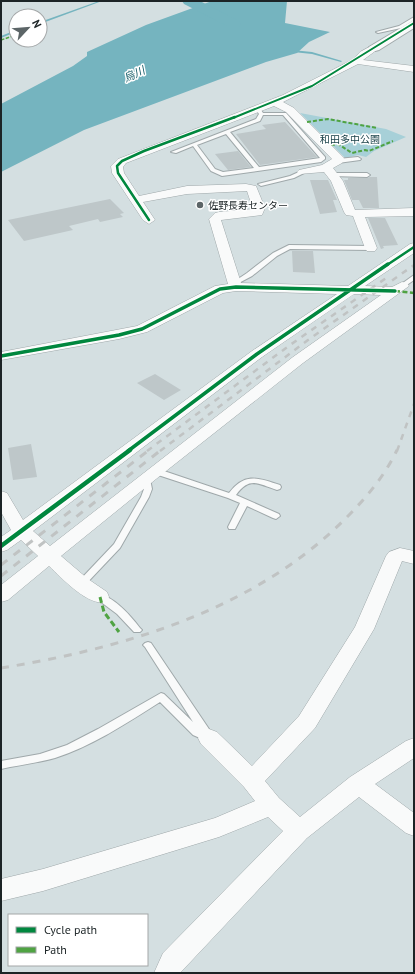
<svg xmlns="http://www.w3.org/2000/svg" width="415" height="974" viewBox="0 0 415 974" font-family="'PT Sans','Noto Sans JP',sans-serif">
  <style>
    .green { fill: #a7d0d8 }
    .water { fill: #75b4bf }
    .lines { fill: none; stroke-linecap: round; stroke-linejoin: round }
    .stream { fill: #75b4bf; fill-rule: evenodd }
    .river { fill: #75b4bf; fill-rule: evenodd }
    .building { fill: #bec7c9 }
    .lane-casing { stroke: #9fa8aa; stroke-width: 2 }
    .street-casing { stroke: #9fa8aa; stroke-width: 1 }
    .secondary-casing { stroke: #9fa8aa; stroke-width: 2 }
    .lane { fill: #f9fafa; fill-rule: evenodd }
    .street { fill: #f9fafa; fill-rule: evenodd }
    .secondary { fill: #f9fafa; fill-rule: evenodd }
    .rail-far1 { stroke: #c0c3c3; stroke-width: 2.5; stroke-dasharray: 6 6; stroke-linecap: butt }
    .rail { stroke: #c0c3c3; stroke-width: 3; stroke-dasharray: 8 8; stroke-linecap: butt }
    .quiet-far3 { stroke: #4fa342; stroke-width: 1.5; stroke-dasharray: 3.5 1.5; stroke-linecap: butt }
    .quiet-far2 { stroke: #4fa342; stroke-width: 2; stroke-dasharray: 4 2; stroke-linecap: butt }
    .quiet-far1 { stroke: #4fa342; stroke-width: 2.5; stroke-dasharray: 5 2.5; stroke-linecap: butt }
    .quiet { stroke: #4fa342; stroke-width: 3; stroke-dasharray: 6 3; stroke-linecap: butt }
    .cycleway-far3-casing { stroke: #fff; stroke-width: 3.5 }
    .cycleway-far2-casing { stroke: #fff; stroke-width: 4 }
    .cycleway-far1-casing { stroke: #fff; stroke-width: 5.5 }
    .cycleway-casing { stroke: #fff; stroke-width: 7 }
    .cycleway-far3 { stroke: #00873e; stroke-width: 2 }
    .cycleway-far2 { stroke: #00873e; stroke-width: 2.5 }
    .cycleway-far1 { stroke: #00873e; stroke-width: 3.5 }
    .cycleway { stroke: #00873e; stroke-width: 4.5 }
    .poi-dot { fill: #5c6567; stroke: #fff; stroke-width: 1.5 }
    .labels { text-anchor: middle; stroke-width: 3; stroke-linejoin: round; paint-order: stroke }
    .far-park-label { font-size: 10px; fill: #143c44; stroke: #fff }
    .far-poi-label { font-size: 10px; fill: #1c2426; stroke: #fff; text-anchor: start }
    .far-water-label { font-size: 11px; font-style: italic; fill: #0b5662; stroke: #fff }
  </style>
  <rect width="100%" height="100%" fill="#d4dfe1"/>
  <path class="green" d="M 300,113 L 386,129 L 406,137 L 374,151 L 366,157 L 358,155 L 345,158 Z"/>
  <path class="water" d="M 212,1 L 287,1 L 285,23 L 330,32 L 309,42 L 297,53 L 266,62 L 84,130 L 1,172 L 1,104 L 73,66 L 87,56 L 87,52 L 146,25 Z"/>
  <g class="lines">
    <path class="stream" d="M 99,1 L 102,1 L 40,24 L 40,22 Z
      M 16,30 L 16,32 L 1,38 L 1,36 Z
      M 292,50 L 312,52 L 342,61 L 341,62 L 312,54 L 293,52 L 292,52 Z"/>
    <path class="river" d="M 182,1 L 200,1 L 239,21 L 241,24 L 239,27 L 229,27 L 184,4 Z"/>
  </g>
  <path class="building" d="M 285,122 L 317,157 L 260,165 L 236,134 L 266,129 L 262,125 Z
    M 238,151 L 251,167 L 228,170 L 215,154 Z
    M 370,177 L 377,177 L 379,208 L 363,208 L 359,200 L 352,200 L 344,180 L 348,180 L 348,178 L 367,178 Z
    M 310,180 L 328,180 L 337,200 L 333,200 L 337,212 L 320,214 Z
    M 110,199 L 124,213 L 120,214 L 123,217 L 100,222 L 98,219 L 69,226 L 73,230 L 24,241 L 8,220 Z
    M 368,218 L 385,218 L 398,245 L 383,246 L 384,248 L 381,249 Z
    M 292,251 L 313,251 L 315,273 L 293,272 Z
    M 155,374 L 181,390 L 164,400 L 137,383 Z
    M 31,444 L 37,477 L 13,480 L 8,448 Z"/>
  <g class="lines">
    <defs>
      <path id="lane" d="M 414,17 L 414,20 L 401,28 L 378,33 L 376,32 L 399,26 Z
        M 257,110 L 261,110 L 263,113 L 286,113 L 325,157 L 325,159 L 321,162 L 222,176 L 211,171 L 193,146 L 176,153 L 171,152 L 256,119 L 259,114 L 257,111 ZM 263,115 L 283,115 L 320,158 L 259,167 L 230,132 L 260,121 ZM 226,134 L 254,168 L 223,172 L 215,169 L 197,145 Z
        M 358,157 L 361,159 L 360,160 L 338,163 L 335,161 L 338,159 Z
        M 301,171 L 306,172 L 294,178 L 261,186 L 258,184 L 290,176 Z
        M 333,173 L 367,173 L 370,175 L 367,177 L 331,176 L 330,175 Z
        M 289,245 L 371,246 L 374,248 L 371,250 L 290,249 L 277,256 L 252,276 L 235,285 L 232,283 L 247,273 L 273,253 Z
        M 414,275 L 414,280 L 404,287 L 400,287 L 400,285 Z
        M 152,469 L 158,469 L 229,493 C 245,472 258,478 280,485 L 281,487 L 280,489 L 277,490 C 258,484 250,476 236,495 L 279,514 L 280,516 L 276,519 L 273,518 L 247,506 L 235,529 L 229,529 L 228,527 L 240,503 L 228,498 L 152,473 L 151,471 Z
        M 146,476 L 150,479 L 152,489 L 149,497 L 120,548 L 84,586 L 78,586 L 77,584 L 78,582 L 114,544 L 141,497 L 144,489 L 142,479 Z
        M 100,594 C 116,599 130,615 140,628 L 142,630 L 140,632 L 134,632 L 117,614 L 97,599 L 96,597 L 97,595 Z
        M 148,642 L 151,643 L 213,735 L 214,738 L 213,741 L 209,742 L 193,735 L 160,702 C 127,723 92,746 55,758 C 37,763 19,765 1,769 L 1,761 L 40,754 L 67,745 L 98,729 L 161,693 L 164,694 L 193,722 L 145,647 L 143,645 L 145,643 Z"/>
      <path id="street" d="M 375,44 L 380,47 L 378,49 L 363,60 L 414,66 L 414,72 L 358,64 L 283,102 L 294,108 L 344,158 L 342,163 L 333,168 L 343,181 L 355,210 L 414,208 L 414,216 L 365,217 L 377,248 L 375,251 L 367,251 L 365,248 L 353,216 L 346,215 L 344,212 L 331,181 L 324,172 L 299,174 L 297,172 L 299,170 L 322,165 L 332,159 L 286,112 L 274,106 L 126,163 L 123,167 L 124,173 L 139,196 L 187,186 L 246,184 L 256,186 L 265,208 L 262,215 L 221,220 L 241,283 L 348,286 L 410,244 L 414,243 L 414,253 L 365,286 L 392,287 L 402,282 L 407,283 L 409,286 L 303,363 L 161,475 L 61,556 L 88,579 L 107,592 L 109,597 L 107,602 C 88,607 62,578 49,566 L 8,600 L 1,602 L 1,585 L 38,556 L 21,540 L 7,550 L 1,552 L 1,537 L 11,530 L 1,512 L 1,491 L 7,493 L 23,520 L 252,351 L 337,294 L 236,291 L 223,293 L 147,332 L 119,339 L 1,360 L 1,352 L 137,326 L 215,286 L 228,284 L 209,219 L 215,213 L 219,212 L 253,209 L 247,191 L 187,194 L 143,202 L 155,220 L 149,224 L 143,220 L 112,173 L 111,166 L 118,159 L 283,95 L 354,59 L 360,52 ZM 354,294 L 381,295 L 293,357 L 50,546 L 33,531 L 262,357 Z
        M 400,548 L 414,551 L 414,564 L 402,561 L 374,629 L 315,728 L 265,781 L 279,798 L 300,817 L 350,777 L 406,741 L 414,738 L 414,758 L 375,784 L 414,813 L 414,836 L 406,833 L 359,797 L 307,838 L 180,973 L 154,973 L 163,953 L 283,831 L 268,817 L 219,837 L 43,891 L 1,901 L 1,879 L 43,869 L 215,818 L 255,801 L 244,787 L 201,744 L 198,738 L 201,732 L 209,729 L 217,732 L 252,766 L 299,716 L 355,627 L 386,556 L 389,552 Z"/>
      <path id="secondary" d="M 414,20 L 414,28 L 379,50 L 375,51 L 369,47 Z"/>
    </defs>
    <use href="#lane" class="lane-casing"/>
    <use href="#street" class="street-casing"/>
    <use href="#secondary" class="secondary-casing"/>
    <use href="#lane" class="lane"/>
    <use href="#street" class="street"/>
    <use href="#secondary" class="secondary"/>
    <path class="rail-far1" d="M 147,451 L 290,345 L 389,276
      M 160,451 L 308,340 L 414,265
      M 397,451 L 414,404"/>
    <path class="rail" d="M 1,565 L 149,450
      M 1,576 L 161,450
      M 1,668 C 125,648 254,610 345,519 C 366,498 384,477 397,450"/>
    <path class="quiet-far3" d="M 40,27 L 45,25
      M 1,40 L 16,35"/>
    <path class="quiet-far2" d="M 307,122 L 328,119 L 377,128
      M 331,145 L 338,144 L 352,153 L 365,150 L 369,151 L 393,141"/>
    <path class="quiet-far1" d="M 395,291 L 414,293"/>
    <path class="quiet" d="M 100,597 L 104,612 L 119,632"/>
    <defs>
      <path id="cycleway-far3" d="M 233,118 L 312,86 L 414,23"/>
      <path id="cycleway-far2" d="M 149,220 L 118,173 L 117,166 L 122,161 L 144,151 L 235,117
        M 387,265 L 414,247"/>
      <path id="cycleway-far1" d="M 1,356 L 119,335 L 142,329 L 220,289 L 236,287 L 395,291
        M 128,451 L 257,354 L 388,264"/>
      <path id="cycleway" d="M 1,546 L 130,450"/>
    </defs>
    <use href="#cycleway-far3" class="cycleway-far3-casing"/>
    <use href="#cycleway-far2" class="cycleway-far2-casing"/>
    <use href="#cycleway-far1" class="cycleway-far1-casing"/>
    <use href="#cycleway" class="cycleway-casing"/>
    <use href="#cycleway-far3" class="cycleway-far3"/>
    <use href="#cycleway-far2" class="cycleway-far2"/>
    <use href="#cycleway-far1" class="cycleway-far1"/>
    <use href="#cycleway" class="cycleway"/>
  </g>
  <circle class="poi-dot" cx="200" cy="205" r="4"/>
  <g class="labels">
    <g class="far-park-label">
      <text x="350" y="143">和田多中公園</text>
    </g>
    <g class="far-poi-label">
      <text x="208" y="209">佐野長寿センター</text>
    </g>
    <g class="far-water-label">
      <text transform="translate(134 74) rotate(-25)" y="4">烏川</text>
    </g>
  </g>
  <rect width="415" height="974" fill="none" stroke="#1c2426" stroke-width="4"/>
  <rect x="8" y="914" width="140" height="52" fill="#ffffff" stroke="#a4a7a8"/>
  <rect x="16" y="927" width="20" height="6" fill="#00873e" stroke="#a4a7a8"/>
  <text x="44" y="934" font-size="12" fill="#1c2426">Cycle path</text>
  <rect x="16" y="947" width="20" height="6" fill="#4fa342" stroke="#a4a7a8"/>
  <text x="44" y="954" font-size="12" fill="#1c2426">Path</text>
  <g transform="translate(28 28) rotate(64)"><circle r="19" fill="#ffffff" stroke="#a4a7a8"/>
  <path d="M0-3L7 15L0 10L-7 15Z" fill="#5c6567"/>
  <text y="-6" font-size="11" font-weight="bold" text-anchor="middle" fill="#1c2426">N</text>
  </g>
</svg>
